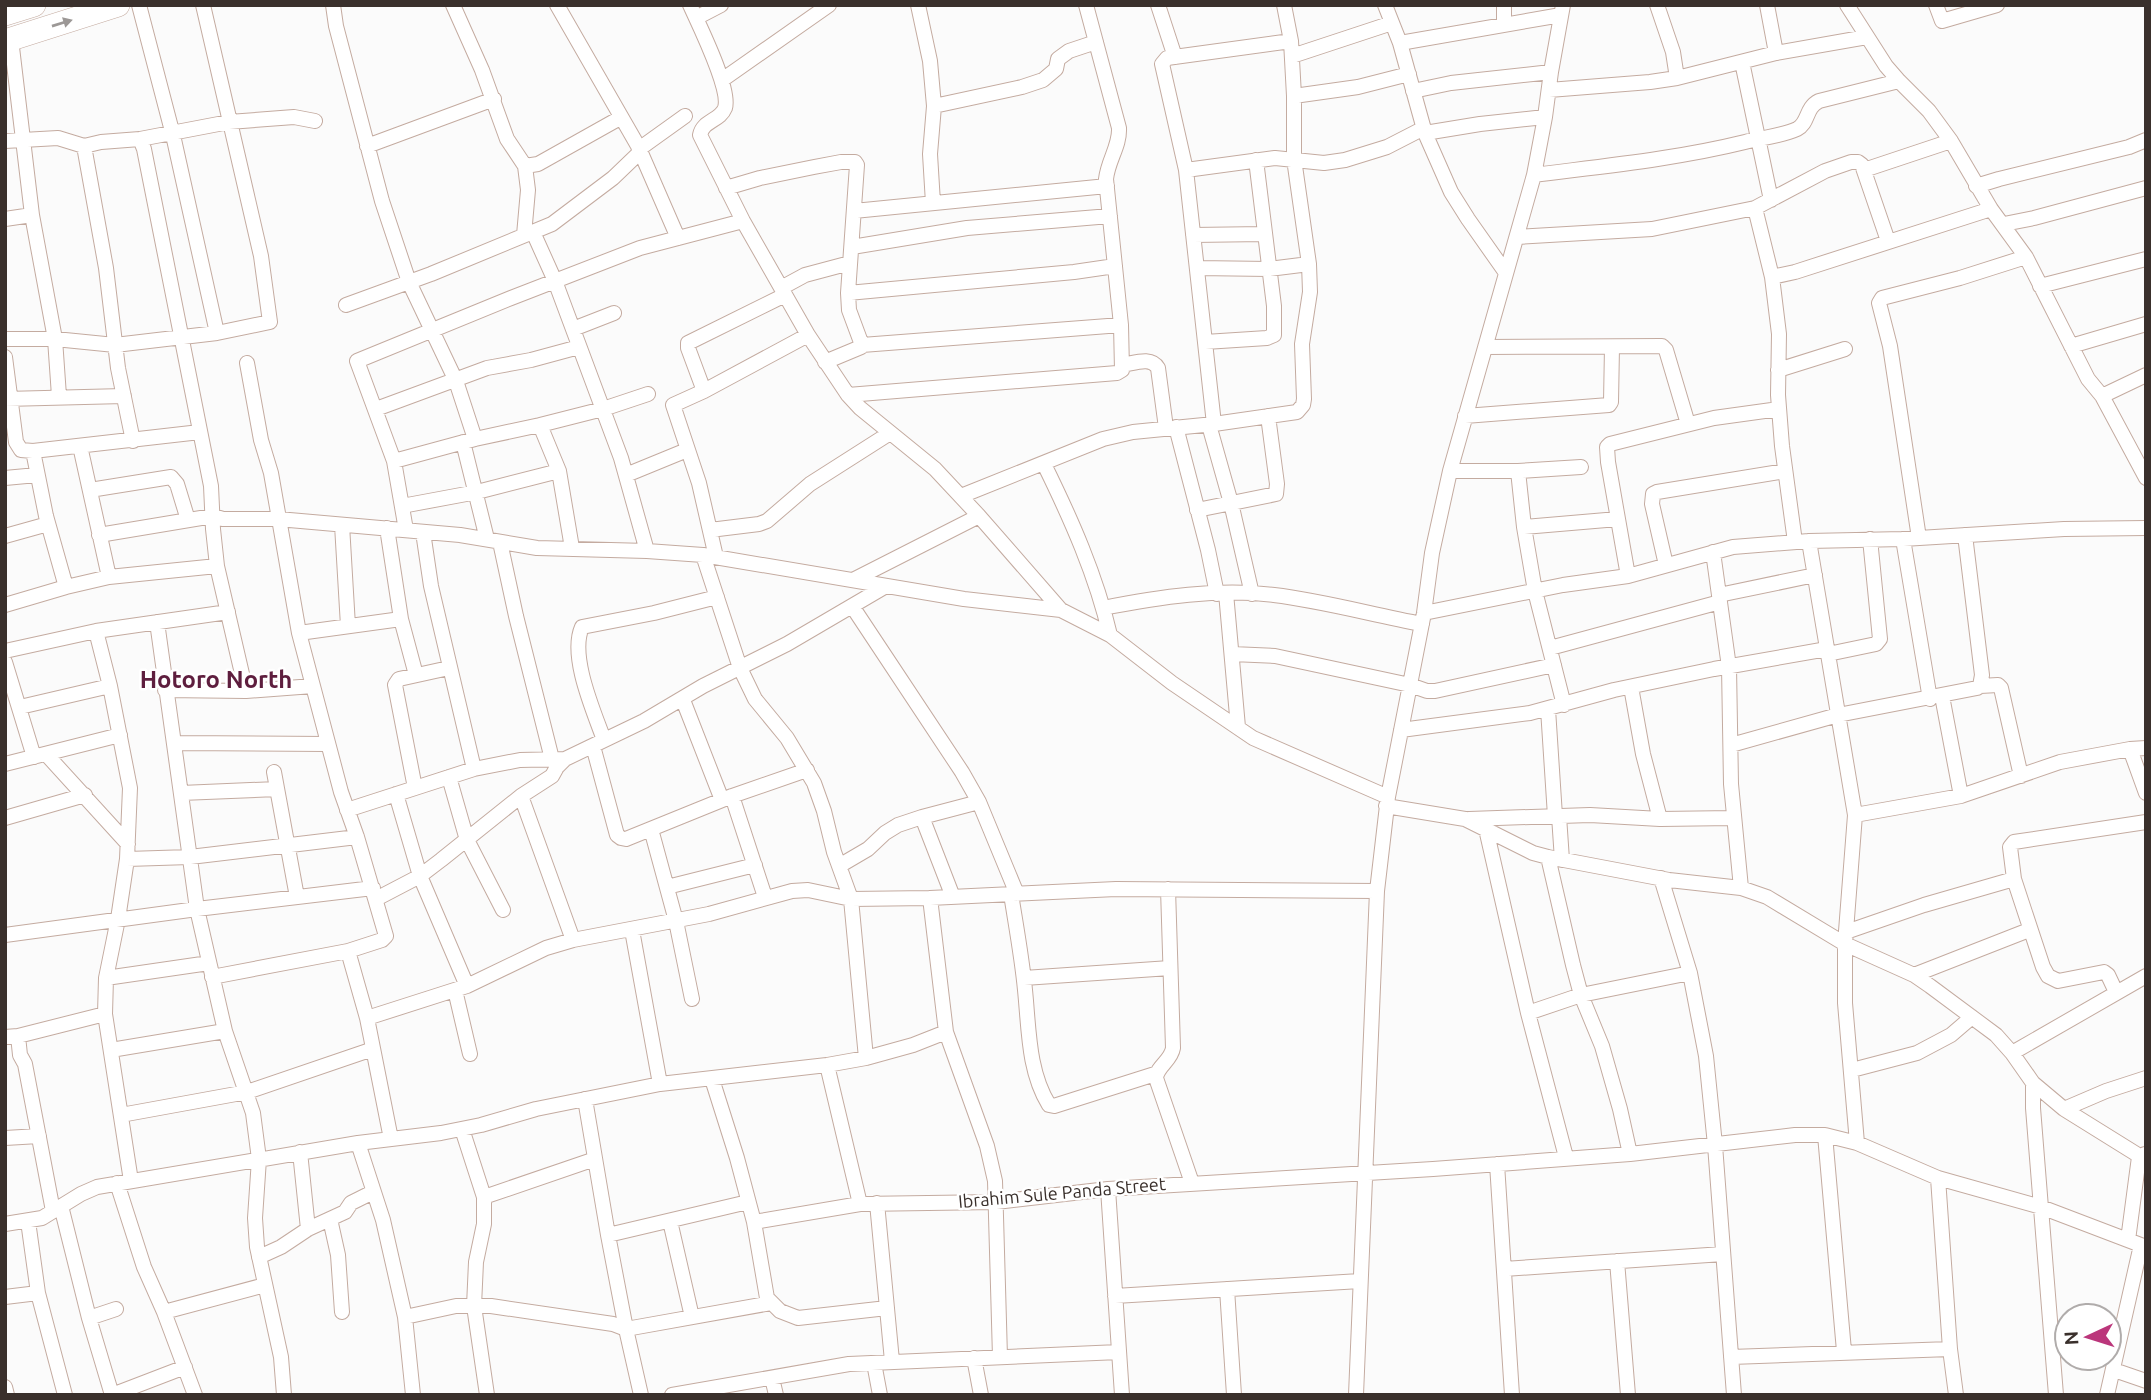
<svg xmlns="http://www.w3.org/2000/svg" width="2151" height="1400" viewBox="0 0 2151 1400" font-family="Ubuntu,sans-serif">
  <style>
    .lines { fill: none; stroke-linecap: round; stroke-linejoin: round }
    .minor-casing { stroke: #c4aba0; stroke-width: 16 }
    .primary-casing { stroke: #c4aba0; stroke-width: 24 }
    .minor { stroke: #fff; stroke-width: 14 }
    .primary { stroke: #fff; stroke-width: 23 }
    .oneway { fill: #9c9896 }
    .labels { text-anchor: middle; stroke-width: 5; stroke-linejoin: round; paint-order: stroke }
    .street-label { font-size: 18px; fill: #3a302c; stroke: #fff }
    .district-label { font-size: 24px; font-weight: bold; fill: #5e1e3e; stroke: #fff }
  </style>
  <rect width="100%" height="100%" fill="#fbfbfb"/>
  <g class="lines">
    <defs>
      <path id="minor" d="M 139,5 L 173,135 L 217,333
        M 333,5 L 336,26 L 382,201 L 409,282 L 456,381 L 475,439
        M 453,5 L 482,70 L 507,139 L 525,166 L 528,190 L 524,235
        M 557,5 L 638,146 L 678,238
        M 690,5 C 699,25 731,89 725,108 C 720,121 703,120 700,135 L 743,221 L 808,335 L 848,395 L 860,408 L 935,469 L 979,516 L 1061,610 L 1110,635 L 1172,683 L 1253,738 L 1388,797
        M 918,5 L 930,61 L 934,106 L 930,154 L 933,203
        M 1158,5 L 1175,57
        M 1385,5 L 1400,43 L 1425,133 L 1451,192 L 1468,219 L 1506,273
        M 1657,5 L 1673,52 L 1677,78
        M 1767,5 L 1776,53
        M 1847,5 L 1886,66 L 1899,81 L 1929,111 L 1951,141 L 1991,209 L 2026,257 L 2088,379 L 2102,396 L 2146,478
        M 1936,5 L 1942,21 L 1997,5
        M 696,18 L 721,5
        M 1504,24 L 1504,5
        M 11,39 L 32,215 L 55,339 L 59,396
        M 1400,43 L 1561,15
        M 1292,56 L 1392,23
        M 1742,62 L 1771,200
        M 722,80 L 829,5
        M 1549,90 L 1650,82 L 1677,78 L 1776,53 L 1867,37
        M 1413,91 L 1451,83 L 1551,72
        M 1294,96 L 1358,87 L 1409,74
        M 934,106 L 1022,87 L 1043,80 L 1056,69 L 1058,59 L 1069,51 L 1096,42
        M 1425,133 L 1480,124 L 1545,117
        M 140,139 L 144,149 L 211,486 L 213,529 L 217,566 L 246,691
        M 5,141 L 58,138 L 84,146 L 101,142 L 140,139 L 229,122 L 294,117 L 315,121
        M 84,146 L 106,268 L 118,368 L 133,441
        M 367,146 L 494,99
        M 525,166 L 538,164 L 620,118
        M 1186,170 L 1275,158 L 1324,163 L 1345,160 L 1387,147 L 1424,128
        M 1864,170 L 1951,141
        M 1534,175 C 1604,166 1676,159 1745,142 C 1761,138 1782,136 1797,129 C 1809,123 1805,108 1819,101 L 1899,81
        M 1976,186 L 1999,179 L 2129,147 L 2146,140
        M 726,188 L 760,178 L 814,167 L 841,162 L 855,162 L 857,165 L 848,293 L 849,310 L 862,345 L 861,347 L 825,362
        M 1755,208 L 1772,277 L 1795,272 L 1991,209
        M 854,211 L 1107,186
        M 5,219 L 32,215
        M 2004,224 L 2034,218 L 2146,188
        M 533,232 L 555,281 L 621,458 L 647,551
        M 1193,235 L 1264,234
        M 1517,237 L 1652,229 L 1755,208 L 1825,171 L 1851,162 L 1858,162 L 1862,165 L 1888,241
        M 852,247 L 967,228 L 1110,216
        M 1197,268 L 1269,269 L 1309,264
        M 1772,277 L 1779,334 L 1778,395 L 1782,446 L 1795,542
        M 2040,286 L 2146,259
        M 781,288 L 805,275 L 850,263
        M 848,293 L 1074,272 L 1115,266
        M 346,305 L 431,274 L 552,224 L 613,178 L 638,154 L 639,149 L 685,116
        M 573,329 L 614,313
        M 5,339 L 55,339 L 115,345 L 217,333 L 270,322 L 261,256 L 203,5
        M 1205,342 L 1267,338 L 1274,335 L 1274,306 L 1256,160
        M 862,345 L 1121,325
        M 2071,346 L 2146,324
        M 1485,347 L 1662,346 L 1666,350 L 1688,424
        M 5,357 L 16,442 L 21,450 L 33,451 L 200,432
        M 1122,365 C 1135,363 1151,356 1158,368 L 1166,428
        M 1778,370 L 1845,349
        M 704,391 L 688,348 L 688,343 L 785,295
        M 848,395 L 1117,373 L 1122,370 L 1121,325 L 1106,179 C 1108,160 1120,146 1119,128 L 1086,5
        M 2102,396 L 2146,375
        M 5,399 L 124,396
        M 376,409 L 487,368 L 531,360 L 579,347
        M 1465,416 L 1609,405 L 1611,402 L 1612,347
        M 1214,424 L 1186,170 L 1162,64 L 1167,58 L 1291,41
        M 1209,425 L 1231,503 L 1252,594
        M 1176,427 L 1208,550 L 1217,594
        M 463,442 L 487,539
        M 80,446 L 109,577
        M 33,451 L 46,516 L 66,587
        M 394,461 L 475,439 L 540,425
        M 1044,464 C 1071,519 1096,575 1110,635
        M 1450,471 L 1518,471 L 1581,467
        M 1518,471 L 1524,527 L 1535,591 L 1564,705
        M 626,475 L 687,450
        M 5,478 L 37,475
        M 90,490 L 171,477 L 177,484 L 188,520
        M 961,496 L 1103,439 L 1133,432 L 1214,424 L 1297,412 L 1303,405 L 1304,399 L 1302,344 L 1310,292 L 1309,264 L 1294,159 L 1294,96 L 1291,41 L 1284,5
        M 402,506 L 477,492 L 559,471
        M 1197,510 L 1276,494 L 1277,484 L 1268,416
        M 342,525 L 348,626
        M 1524,527 L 1618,519
        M 387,528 L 401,619 L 416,675
        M 406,530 L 394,461 L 357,361 L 511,298 L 640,248 L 743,221
        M 710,530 L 759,524 L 767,521 L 810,484 L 890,433
        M 423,532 L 431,586 L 474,769
        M 99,535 L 213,516 L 223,519 L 278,519 L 460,535 L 537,548 L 647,551 L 703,555 L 964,599 L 1061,610
        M 5,536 L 48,524
        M 1919,538 L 1890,346 L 1879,303 L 1882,298 L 1960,278 L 2026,257
        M 1903,539 L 1930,699
        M 1809,541 L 1855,815 L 1845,944 L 1845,1003 L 1857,1143
        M 500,542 L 516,616 L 552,759
        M 572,548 L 559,471 L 540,425 L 603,409 L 648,394
        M 1713,552 L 1729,667 L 1731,784 L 1741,888
        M 703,555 L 740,668 L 755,699 L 787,738 L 814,783 L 824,811 L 834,852 L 851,899 L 866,1058
        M 716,557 L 699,483 L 673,405 L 704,391 L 808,335
        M 1666,565 L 1652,504 L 1653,494 L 1657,492 L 1785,471
        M 1628,576 L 1608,462 L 1607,447 L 1610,444 L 1714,418 L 1779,409
        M 855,579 L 979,516
        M 1226,593 L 1238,727
        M 1719,595 L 1815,575
        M 5,605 L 66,587 L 109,577 L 217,566
        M 852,606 L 962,772 L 979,802 L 1017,894
        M 1103,608 C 1159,597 1218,588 1274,595 C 1324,601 1373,615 1422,624
        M 1424,613 L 1563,585 L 1628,576 L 1733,547 L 1809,541 L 1903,539 L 2064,529 L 2146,528
        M 157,622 L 197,909 L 225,1031 L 253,1113 L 259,1159 L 255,1218 L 257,1247 L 281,1357 L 284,1395
        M 96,631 L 110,686 L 130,788 L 127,859 L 118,919 L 106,978 L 105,1014 L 131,1181
        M 299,633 L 401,619
        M 1550,648 L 1720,602
        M 5,651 L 96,631 L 228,612
        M 1232,654 L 1275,656 L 1410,685 L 1427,691 L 1435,691 L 1554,665
        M 1828,654 L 1876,644 L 1880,639 L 1870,539
        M 5,662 L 34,757
        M 1980,686 L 1998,685 L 2001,688 L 2021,776
        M 1631,687 L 1643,754 L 1660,819
        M 165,690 L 246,691 L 313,686
        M 1942,696 L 1961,796
        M 683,700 L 722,800
        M 20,707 L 110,686
        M 1548,709 L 1555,816
        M 1401,730 L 1530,713 L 1614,690 L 1714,669 L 1827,649
        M 604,740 C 594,712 569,656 582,627 L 654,613 L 717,597
        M 174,743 L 327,744
        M 1731,745 L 1838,715 L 1977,688 L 1980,686 L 1982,675 L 1965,535
        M 593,746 L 617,835 L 621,838 L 626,839 L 732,796 L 807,770
        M 2130,749 L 2146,793
        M 46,754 L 128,844
        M 5,764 L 120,735
        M 274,772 L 297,897
        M 449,777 L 467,840 L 503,910
        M 415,788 L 395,685 L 399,679 L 449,668
        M 181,793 L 277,789
        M 396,794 L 420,876 L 467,986
        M 521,796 L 573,940
        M 732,796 L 765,897
        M 1386,806 L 1465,819 L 1533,853 L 1548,857 L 1669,880 L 1741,888 L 1767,897 L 1845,944 L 1914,975 L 1930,986 L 1996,1035 L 2012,1053 L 2033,1083 L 2064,1109 L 2146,1160
        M 347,810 L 474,769 L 520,760 L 565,759
        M 1855,815 L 1961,796 L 2060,762 L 2130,749 L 2146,748
        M 1559,816 L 1562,860
        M 922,817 L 953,897
        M 5,818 L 85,795
        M 1469,819 L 1590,815 L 1660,819 L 1733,818
        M 651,829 L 676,921 L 692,999
        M 1486,829 L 1528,1013 L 1566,1157
        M 1548,857 L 1573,965 L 1581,995 L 1602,1046 L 1620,1109 L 1630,1154
        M 127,859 L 190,857 L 357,837
        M 839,866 L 868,849 L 885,833 L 898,825 L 922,817 L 979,802
        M 1661,878 L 1690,973 L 1706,1056 L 1715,1145 L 1734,1395
        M 667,887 L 755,865
        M 1168,889 L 1173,1048 C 1171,1061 1157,1066 1156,1078 L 1192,1183
        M 1011,894 C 1016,926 1022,958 1025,990 C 1029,1029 1028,1071 1049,1105 L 1054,1106 L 1155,1074
        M 930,898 L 946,1032 L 987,1146 L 995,1181 L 1000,1357
        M 376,899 L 420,876 L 441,860 L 521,796 L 552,776 L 557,767 L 565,759 L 644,721 L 703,686 L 787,644 L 886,586
        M 632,930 L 660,1084
        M 1846,932 L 1924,905 L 2014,879
        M 5,935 L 197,909 L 373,888
        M 348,951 L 367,1018 L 391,1139
        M 1914,975 L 2029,930
        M 212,977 L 348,951 L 382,940 L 386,936 L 357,837 L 341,792 L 299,633 L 271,473 L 261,440 L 247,363
        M 106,978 L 209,963
        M 1024,978 L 1170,968
        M 455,990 L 470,1054
        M 2116,992 L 2108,975 L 2104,972 L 2058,981 L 2048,976 L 2043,967 L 2014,879 L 2010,847 L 2014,842 L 2146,822
        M 1528,1013 L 1581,995 L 1690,973
        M 367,1018 L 467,986 L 546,948 L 573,940 L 709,914 L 792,891 L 808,890 L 851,899 L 930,898 L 1116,889 L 1377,891
        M 18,1036 L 105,1014
        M 5,1037 L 18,1036 L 20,1055 L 25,1064 L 53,1211
        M 111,1050 L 225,1031
        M 2012,1053 L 2146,976
        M 827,1065 L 860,1204
        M 1852,1070 L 1917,1053 L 1951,1035 L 1972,1017
        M 712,1079 L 737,1158 L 754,1222 L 767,1298 L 780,1311 L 798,1318 L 887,1308
        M 2033,1083 L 2033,1108 L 2056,1395
        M 585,1099 L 608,1235 L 626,1329 L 771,1303
        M 2064,1109 L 2106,1091 L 2146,1078
        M 121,1115 L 247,1092 L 373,1049
        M 462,1129 L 484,1197 L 484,1224 L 476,1262 L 474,1306 L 487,1395
        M 1825,1135 L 1844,1351
        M 5,1138 L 39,1136
        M 358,1143 L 383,1220 L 405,1317 L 456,1306 L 491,1306 L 613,1324 L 626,1329 L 641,1395
        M 300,1152 L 308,1229
        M 1497,1164 L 1512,1395
        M 1938,1178 L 1950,1349 L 1956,1395
        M 117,1183 L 144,1267 L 164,1312 L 195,1395
        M 1108,1189 L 1122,1395
        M 484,1197 L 595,1159
        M 877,1203 L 892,1361
        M 61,1206 L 89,1318 L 112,1395
        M 330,1219 L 338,1255 L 342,1312
        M 28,1221 L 38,1293 L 65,1395
        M 670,1221 L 692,1317
        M 754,1222 L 860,1204 L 996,1202 L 1108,1189 L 1433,1169 L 1630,1154 L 1795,1135 L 1825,1135 L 1857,1143 L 1938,1178 L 2041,1207 L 2146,1247
        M 5,1224 L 42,1218 L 81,1194 L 97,1187 L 358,1143 L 441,1133 L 481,1125 L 536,1109 L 660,1084 L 827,1065 L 866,1058 L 913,1045 L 946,1032
        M 608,1235 L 748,1202
        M 2128,1240 L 2139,1157 L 2145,1154
        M 259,1257 L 281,1247 L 308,1229 L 345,1212 L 351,1203 L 373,1192
        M 1617,1261 L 1628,1395
        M 1504,1269 L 1723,1254
        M 1227,1289 L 1234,1395
        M 1115,1296 L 1360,1281
        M 5,1297 L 38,1293
        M 164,1312 L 265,1285
        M 405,1317 L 413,1395
        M 89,1318 L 116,1309
        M 1731,1357 L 1950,1349
        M 974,1358 L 981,1395
        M 874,1363 L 880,1395
        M 2114,1370 L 2146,1381
        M 772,1378 L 776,1395
        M 5,1387 L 7,1395
        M 112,1395 L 185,1367
        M 672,1395 L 849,1364 L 1119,1352
        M 1356,1395 L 1377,891 L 1388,797 L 1424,613 L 1432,553 L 1450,471 L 1534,175 L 1545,117 L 1551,72 L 1563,5
        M 2107,1395 L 2141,1245"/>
      <path id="primary" d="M 5,14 L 34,5
        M 5,41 L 118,5"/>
    </defs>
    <use href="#minor" class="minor-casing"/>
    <use href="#primary" class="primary-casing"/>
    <use href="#minor" class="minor"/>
    <use href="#primary" class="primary"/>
  </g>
  <defs><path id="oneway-solid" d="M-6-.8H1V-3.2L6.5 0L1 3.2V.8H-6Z" transform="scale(1.75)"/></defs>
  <use class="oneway" href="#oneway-solid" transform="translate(62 23) rotate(-17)"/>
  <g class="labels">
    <g class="street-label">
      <text transform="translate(1062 1193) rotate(-5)" y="6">Ibrahim Sule Panda Street</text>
    </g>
    <g class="district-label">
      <text x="216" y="688">Hotoro North</text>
    </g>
  </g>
  <rect width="2151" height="1400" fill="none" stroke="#3a302c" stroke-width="14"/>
  <g transform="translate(2088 1337) rotate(266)"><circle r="33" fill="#ffffff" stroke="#b0acab" stroke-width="2"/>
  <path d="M0-5L12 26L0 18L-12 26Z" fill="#bb367b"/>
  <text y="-10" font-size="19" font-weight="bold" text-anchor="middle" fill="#3a302c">N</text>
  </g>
</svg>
